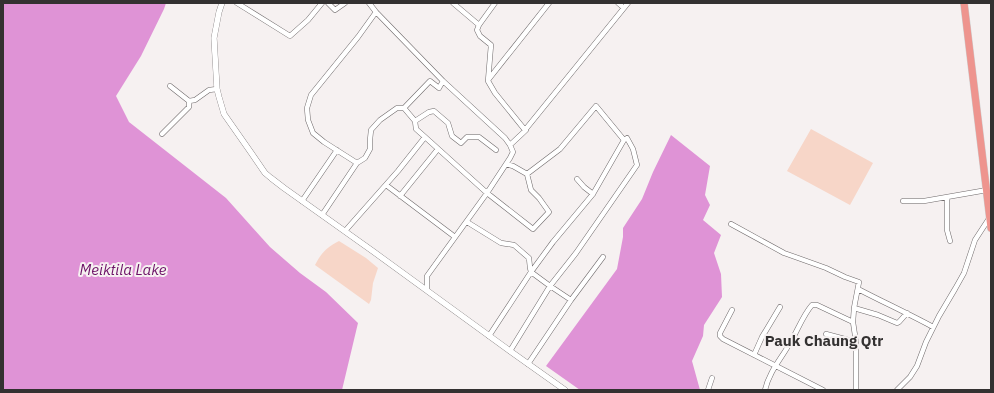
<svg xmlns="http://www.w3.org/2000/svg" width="994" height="393" viewBox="0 0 994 393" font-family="'IBM Plex Sans',sans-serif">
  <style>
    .green { fill: #f7d6c8 }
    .water { fill: #df93d6 }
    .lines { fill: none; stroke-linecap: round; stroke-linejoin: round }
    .minor-casing { stroke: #6e696a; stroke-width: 5.5 }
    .tertiary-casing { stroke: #6e696a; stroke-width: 6 }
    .trunk-casing { stroke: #cecece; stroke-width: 8 }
    .minor { stroke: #fff; stroke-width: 4.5 }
    .tertiary { stroke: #fff; stroke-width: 5.5 }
    .trunk { stroke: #ee948e; stroke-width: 7 }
    .labels { text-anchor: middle; stroke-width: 4; stroke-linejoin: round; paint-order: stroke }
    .water-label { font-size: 15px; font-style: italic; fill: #6d1267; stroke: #f6f1f1 }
    .neighbourhood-label { font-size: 15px; font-weight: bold; fill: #333131; stroke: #f6f1f1 }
  </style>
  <rect width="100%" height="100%" fill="#f6f1f1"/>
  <path class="green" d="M 811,129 L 873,163 L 850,205 L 787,171 Z
    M 339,241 L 366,258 L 378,268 L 373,283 L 371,300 L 369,304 L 315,265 C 322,252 326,248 339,241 Z"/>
  <path class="water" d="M 3,3 L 166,3 L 164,9 L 141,56 L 116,96 L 129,122 L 226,198 L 270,247 L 300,273 L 326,292 L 358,323 L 342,390 L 3,390 Z
    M 671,135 L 710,166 L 705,195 L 710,205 L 703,220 L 721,235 L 714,253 L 721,274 L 722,297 L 704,325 L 703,336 L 692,361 L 700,390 L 580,390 L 546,366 L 617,269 L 623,237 L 623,228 L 642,199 L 653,172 Z"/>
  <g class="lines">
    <defs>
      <path id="minor" d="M 237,3 L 290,36 L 308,20 L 322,3
        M 328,3 L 335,10 L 345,3
        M 369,3 L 376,12 L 443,81 L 505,138 L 510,145
        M 453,3 L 479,25
        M 495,3 L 479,25 L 477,30 L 480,36 L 491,45 L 488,81 L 495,93 L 525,130
        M 618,3 L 624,8
        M 488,80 L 549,3
        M 170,86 L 189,101 L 195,100 L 209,90 L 217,89
        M 404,108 L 430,81 L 439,88 L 443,81
        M 162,134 L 189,107 L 189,101
        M 425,137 L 487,193 L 533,229 L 549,212 L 539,198 L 531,190 L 527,174
        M 357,163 L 324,142 L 313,133 L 308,120 L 307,108 L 311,95 L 358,37 L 376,12
        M 506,164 L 513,166 L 527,174 L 560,149 L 596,106 L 624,140 L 627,138 L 633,149 L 637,165 L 576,253 L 550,286 L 510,351
        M 577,179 L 584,187 L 593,194
        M 386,185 L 455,237
        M 400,196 L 438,149
        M 947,197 L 947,230 L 950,241
        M 302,201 L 337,150
        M 903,201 L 924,201 L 987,190
        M 322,215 L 357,163 L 365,158 L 370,149 L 370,140 L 371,130 L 380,120 L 397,108 L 404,108 L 415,121 L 429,112 L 434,111 L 448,123 L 452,136 L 461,143 L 467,137 L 479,137 L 496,150
        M 467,222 L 501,243 L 514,245 L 529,258 L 530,268 L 531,272 L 550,286 L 571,300
        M 731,224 L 784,253 L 826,268 L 845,277 L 859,282 L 854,308 L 853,322 L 856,342 L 856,390
        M 345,231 L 398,171 L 425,137 L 416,129 L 415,121
        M 858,289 C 883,302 909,314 933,327
        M 427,290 L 427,276 L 487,193 L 510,158 L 513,152 L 510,145 L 526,130 L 525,130 L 628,3
        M 854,308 L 878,315 L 897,323 L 899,322 L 907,313
        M 732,310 L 720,333 L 720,336 L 723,339 L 823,390
        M 826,334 L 856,342
        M 489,336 L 531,272 L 553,242 L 593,194 L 624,140
        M 754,355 L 762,337 L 780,307
        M 528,364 L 571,300 L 603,257
        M 708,390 L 712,378
        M 765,390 C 769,372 781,359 790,343 C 797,332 803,315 812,305 L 817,305 L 853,322
        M 897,390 L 910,377 L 917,366 L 926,342 L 939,316 L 955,289 L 964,273 L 975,240 L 990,217"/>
      <path id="tertiary" d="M 222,3 L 219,12 L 214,38 L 217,89 L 219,97 L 224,114 L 252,154 L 265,173 L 271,178 L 284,188 L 374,252 L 510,351 L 565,390"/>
      <path id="trunk" d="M 964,3 L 991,228"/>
    </defs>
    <use href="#minor" class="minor-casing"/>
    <use href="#tertiary" class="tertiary-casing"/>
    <use href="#trunk" class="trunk-casing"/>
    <use href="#minor" class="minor"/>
    <use href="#tertiary" class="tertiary"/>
    <use href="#trunk" class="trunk"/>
  </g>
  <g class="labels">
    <g class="water-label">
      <text x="123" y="275">Meiktila Lake</text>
    </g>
    <g class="neighbourhood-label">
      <text x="824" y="346">Pauk Chaung Qtr</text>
    </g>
  </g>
  <rect width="994" height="393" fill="none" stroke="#333131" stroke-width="8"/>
</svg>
